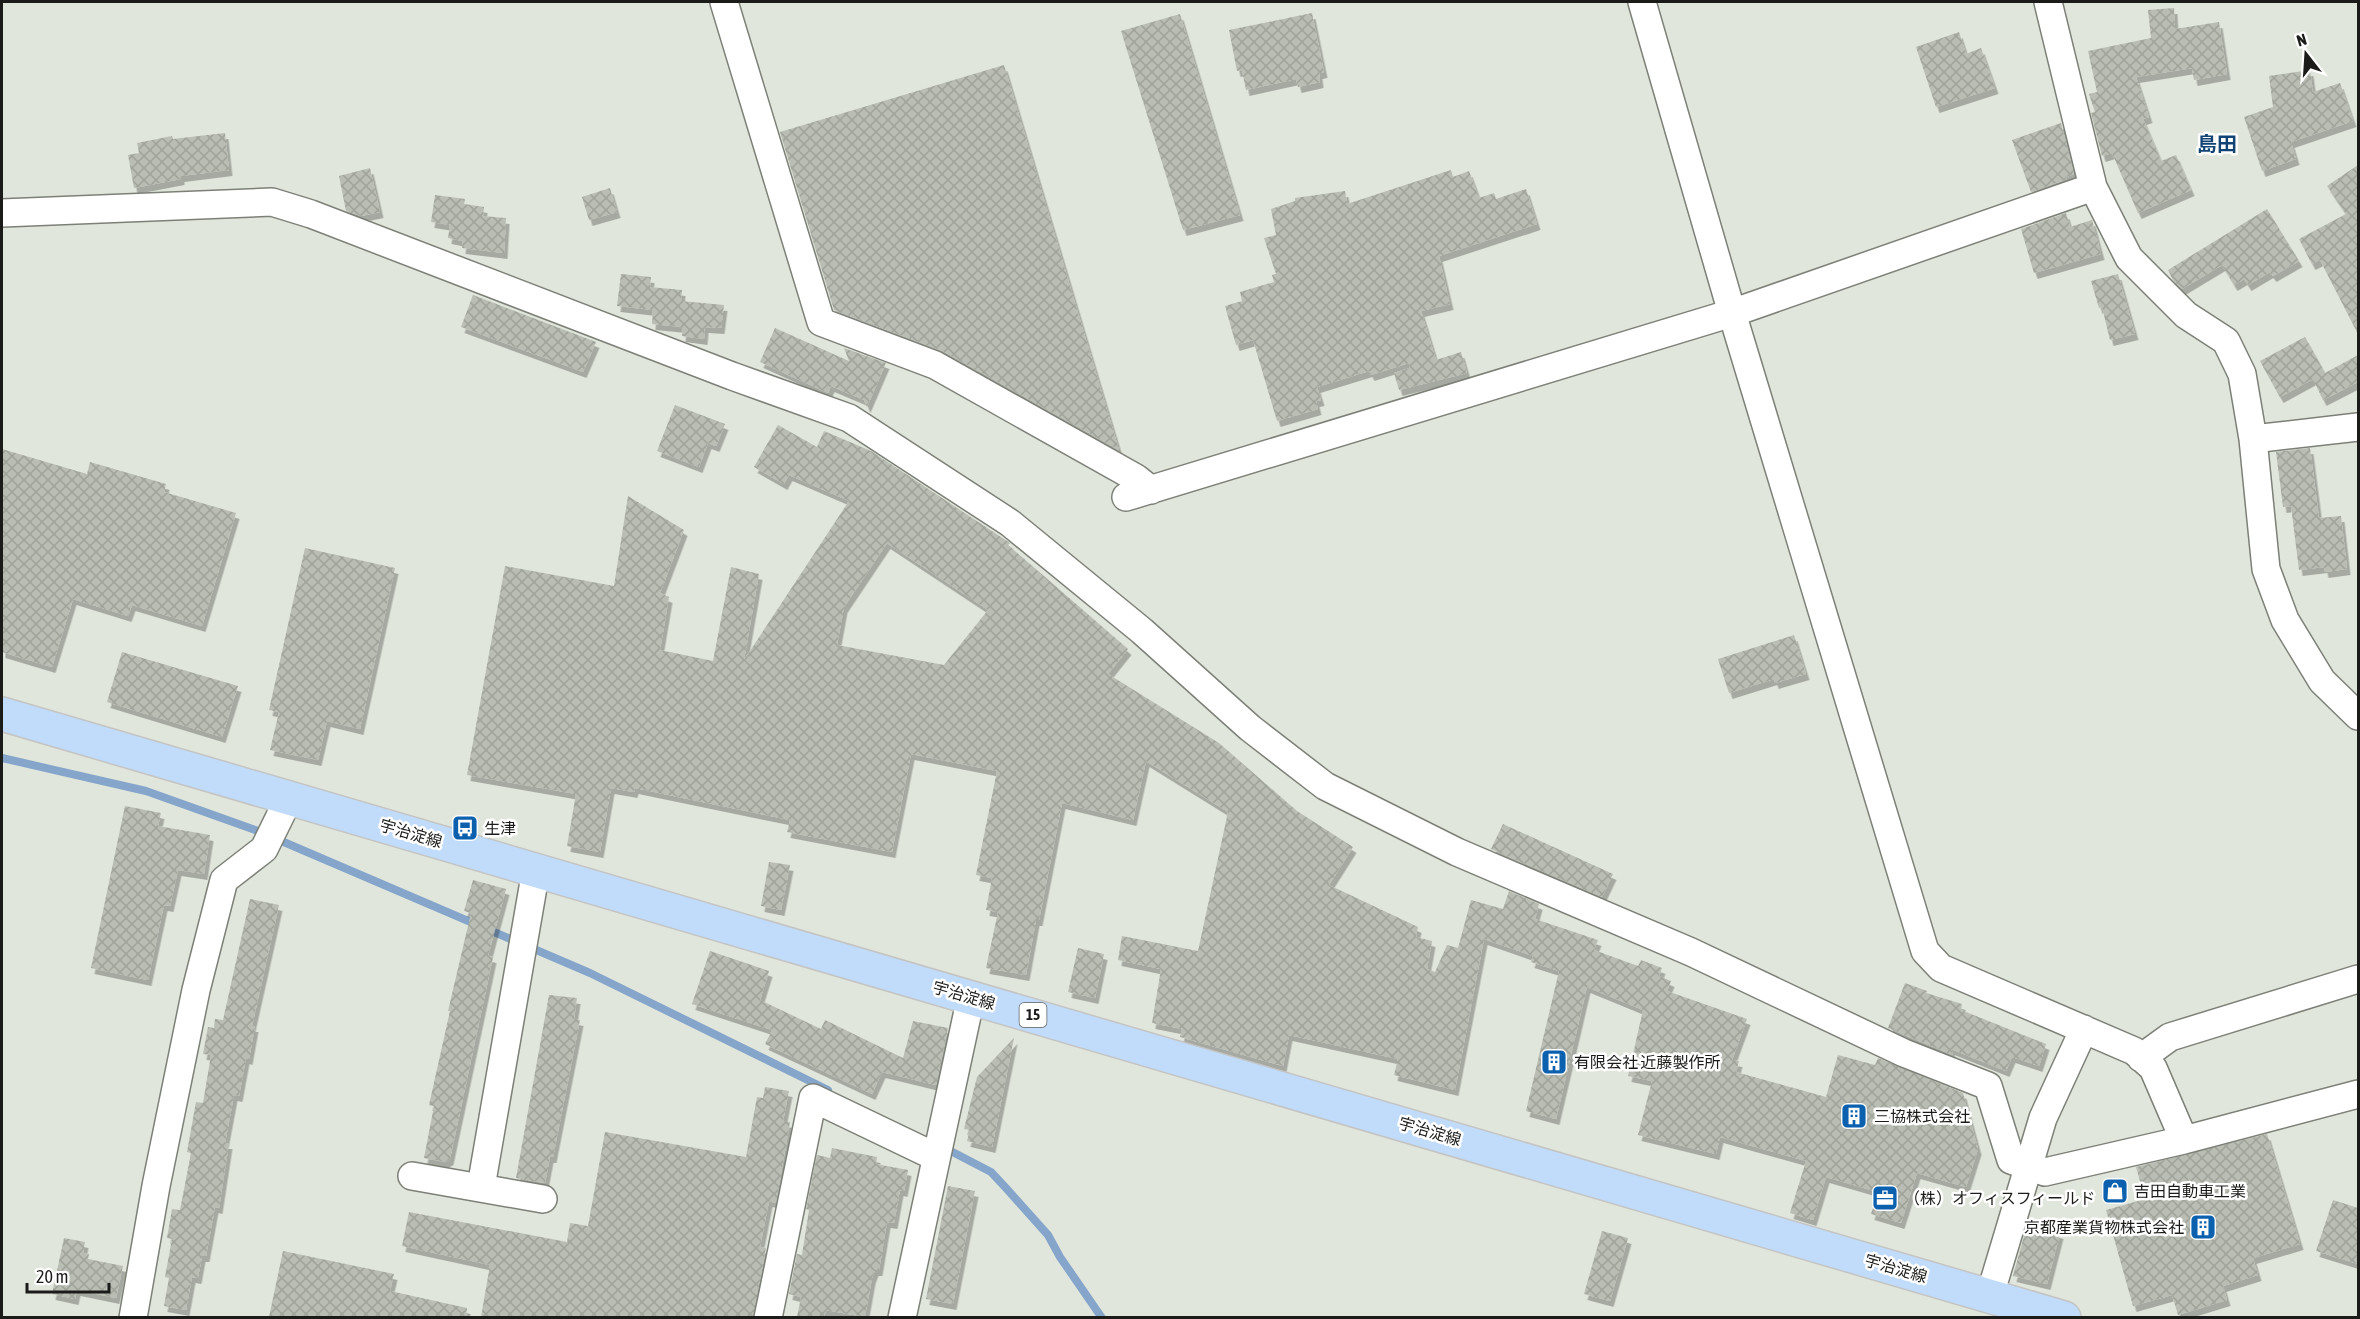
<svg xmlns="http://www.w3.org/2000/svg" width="2360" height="1319" viewBox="0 0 2360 1319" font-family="'Asap Condensed','Noto Sans JP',sans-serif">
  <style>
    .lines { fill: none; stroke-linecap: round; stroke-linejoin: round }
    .stream { stroke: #85a5ca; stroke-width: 8 }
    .building { fill: url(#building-cross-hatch); fill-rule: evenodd; filter: url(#shadow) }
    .minor-casing { stroke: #7c8077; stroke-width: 30 }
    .major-casing { stroke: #c4c4c3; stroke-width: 36 }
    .minor { stroke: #fff; stroke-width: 27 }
    .major { stroke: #c1dcfb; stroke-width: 33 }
    .labels { text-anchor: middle; stroke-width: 5; stroke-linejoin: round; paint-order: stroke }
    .shield { fill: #fff; stroke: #5f605e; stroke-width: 1.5 }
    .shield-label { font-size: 15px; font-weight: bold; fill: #1b1c19 }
    .poi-label { font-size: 16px; fill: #1b1c19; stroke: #fff; text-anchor: start }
    .street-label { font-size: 16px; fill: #1b1c19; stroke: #fff }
    .quarter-label { font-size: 20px; font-weight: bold; fill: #124375; stroke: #fff }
  </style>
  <defs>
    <pattern id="building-cross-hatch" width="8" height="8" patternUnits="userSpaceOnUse" patternTransform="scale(1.5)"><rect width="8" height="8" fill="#b9bdb3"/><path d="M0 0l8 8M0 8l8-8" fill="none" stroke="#9ea299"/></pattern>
    <filter id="shadow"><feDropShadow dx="3.5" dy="6" stdDeviation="0" flood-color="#0004"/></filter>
  </defs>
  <rect width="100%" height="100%" fill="#e1e6dc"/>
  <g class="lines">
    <path class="stream" d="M 2,758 L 146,791 L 258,831 L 590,973 L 828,1090
      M 941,1146 L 991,1172 L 1006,1188 L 1048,1235 L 1060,1257 L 1102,1318"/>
  </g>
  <path class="building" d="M 2174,8 L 2175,29 L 2219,22 L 2227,74 L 2194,80 L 2192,68 L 2136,77 L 2149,117 L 2143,119 L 2161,161 L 2176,155 L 2191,190 L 2138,213 L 2112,153 L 2102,156 L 2091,113 L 2095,112 L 2089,94 L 2097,92 L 2088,51 L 2151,38 L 2148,10 Z
    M 1312,13 L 1324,72 L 1319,73 L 1320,82 L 1298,87 L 1296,79 L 1246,90 L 1242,70 L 1237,71 L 1229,30 Z
    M 1180,14 L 1240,215 L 1183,230 L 1121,31 Z
    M 1959,32 L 1966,54 L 1981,48 L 1995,88 L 1936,107 L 1916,47 Z
    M 1004,65 L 1119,450 L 943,351 L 834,310 L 780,132 Z
    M 2310,70 L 2313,92 L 2340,83 L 2353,121 L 2291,142 L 2296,159 L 2262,171 L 2244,117 L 2273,107 L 2269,76 Z
    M 2061,123 L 2074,174 L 2066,177 L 2067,179 L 2031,192 L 2012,140 Z
    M 225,133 L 229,170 L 181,176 L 181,179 L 134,188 L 128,155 L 139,153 L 137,143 L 172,136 L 173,139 Z
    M 2358,165 L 2358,334 L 2320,260 L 2312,264 L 2299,239 L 2346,214 L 2327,186 Z
    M 370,168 L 380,212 L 361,216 L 346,211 L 339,176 Z
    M 1451,170 L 1453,177 L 1469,171 L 1479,198 L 1494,193 L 1496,199 L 1526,189 L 1537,224 L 1439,256 L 1450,304 L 1421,311 L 1436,360 L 1461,352 L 1467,373 L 1399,390 L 1394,373 L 1410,368 L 1409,363 L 1371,375 L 1369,371 L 1317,387 L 1321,400 L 1316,401 L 1318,409 L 1277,421 L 1253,340 L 1236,345 L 1225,306 L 1242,301 L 1240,292 L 1274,282 L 1272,275 L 1276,274 L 1264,238 L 1276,235 L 1271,209 L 1295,201 L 1295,198 L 1345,191 L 1347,204 Z
    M 610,188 L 617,212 L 589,220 L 582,197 Z
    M 435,195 L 465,199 L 464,204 L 484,207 L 483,216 L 506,218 L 504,253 L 462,248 L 463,241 L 448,238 L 450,225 L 431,222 Z
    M 2267,209 L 2299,261 L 2273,276 L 2270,272 L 2248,285 L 2244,279 L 2234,285 L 2222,265 L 2182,289 L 2173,280 L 2168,270 Z
    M 2066,213 L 2070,227 L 2092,220 L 2101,254 L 2034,273 L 2021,229 Z
    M 621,274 L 651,277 L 650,287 L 682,290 L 681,301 L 724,305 L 721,328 L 705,327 L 704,339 L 682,336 L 683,327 L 652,324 L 653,310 L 617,306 Z
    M 2118,274 L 2135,334 L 2110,340 L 2102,307 L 2099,308 L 2091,281 Z
    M 473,295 L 596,342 L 583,372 L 461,327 Z
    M 775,328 L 849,361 L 844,348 L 886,363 L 867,407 L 864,400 L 831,386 L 828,393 L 760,362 Z
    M 2305,337 L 2325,373 L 2358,355 L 2358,382 L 2323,400 L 2313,379 L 2280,397 L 2260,361 Z
    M 675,405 L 725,424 L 716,446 L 708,443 L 699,467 L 657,451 Z
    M 778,425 L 817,447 L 824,431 L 871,451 L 1010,543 L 1008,545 L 1128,649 L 1108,674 L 1219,743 L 1297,811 L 1353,847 L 1329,885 L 1418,927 L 1416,937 L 1432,941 L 1427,969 L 1435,972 L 1447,945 L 1458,948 L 1471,900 L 1503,909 L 1509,891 L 1539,904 L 1535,919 L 1598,940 L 1594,950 L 1638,966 L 1641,960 L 1662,968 L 1659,976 L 1671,981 L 1667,991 L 1747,1019 L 1732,1060 L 1739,1061 L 1736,1072 L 1826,1097 L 1838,1055 L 1875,1065 L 1878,1058 L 1963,1093 L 1978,1149 L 1966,1187 L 1917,1173 L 1901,1223 L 1871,1214 L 1878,1192 L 1826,1177 L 1813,1220 L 1790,1213 L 1806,1161 L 1720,1137 L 1716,1154 L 1638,1135 L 1652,1081 L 1628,1076 L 1643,1010 L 1587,987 L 1556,1119 L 1526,1111 L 1559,971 L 1531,962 L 1533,956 L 1484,939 L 1455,1090 L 1394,1075 L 1398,1059 L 1289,1035 L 1283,1066 L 1180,1037 L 1182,1029 L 1152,1023 L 1161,969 L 1118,960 L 1122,936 L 1198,951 L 1228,812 L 1146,761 L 1133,820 L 1062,803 L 1039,920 L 1036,920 L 1026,975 L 986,968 L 998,912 L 986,910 L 992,878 L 976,875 L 997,771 L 911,754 L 892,852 L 787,832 L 790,820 L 635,788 L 634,792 L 611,788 L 600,852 L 567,846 L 576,794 L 467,775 L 505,566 L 614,586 L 628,496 L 684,530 L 660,593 L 669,597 L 660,650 L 713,661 L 731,567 L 759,574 L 744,660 L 849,501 L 789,475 L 784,484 L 754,467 ZM 887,543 L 988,610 L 944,665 L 837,645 L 844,607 Z
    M 2310,448 L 2319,518 L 2341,516 L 2347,569 L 2325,572 L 2324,567 L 2299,570 L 2291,506 L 2283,507 L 2276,452 Z
    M 2,449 L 87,474 L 90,462 L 166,484 L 164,492 L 236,513 L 202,626 L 132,605 L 128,616 L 73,599 L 52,667 L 2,652 Z
    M 305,548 L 395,568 L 360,729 L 327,721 L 318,760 L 270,750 L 279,712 L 269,710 Z
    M 1794,635 L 1806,674 L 1775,683 L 1774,679 L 1729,693 L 1718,659 Z
    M 122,652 L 238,686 L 222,737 L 107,702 Z
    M 125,806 L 161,813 L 158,826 L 210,835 L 204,874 L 178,870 L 170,906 L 164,905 L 148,980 L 91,968 Z
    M 1503,824 L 1613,874 L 1602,897 L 1491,849 Z
    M 769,862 L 790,865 L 781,910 L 761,906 Z
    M 473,880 L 506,889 L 488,956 L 493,957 L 450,1159 L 445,1162 L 424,1158 L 434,1106 L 429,1105 L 450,1011 L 448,1011 L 471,913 L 464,911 Z
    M 250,899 L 279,905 L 252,1026 L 255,1026 L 249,1059 L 246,1058 L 239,1096 L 234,1095 L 225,1143 L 229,1143 L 219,1208 L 215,1207 L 206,1256 L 202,1256 L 198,1278 L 192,1277 L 186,1310 L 164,1306 L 169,1278 L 165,1277 L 172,1239 L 167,1238 L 172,1209 L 180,1210 L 191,1153 L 187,1152 L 196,1102 L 203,1103 L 211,1055 L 203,1054 L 208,1027 L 214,1028 L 215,1019 L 223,1020 Z
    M 1078,948 L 1104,954 L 1095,998 L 1068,992 Z
    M 710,951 L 769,971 L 760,1000 L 821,1029 L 825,1020 L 903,1058 L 913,1021 L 948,1028 L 936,1085 L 882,1072 L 872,1094 L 765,1044 L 772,1030 L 692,1004 Z
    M 1905,983 L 1927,991 L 1926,993 L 1962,1004 L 1961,1010 L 2046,1044 L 2039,1066 L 2012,1057 L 2006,1071 L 1951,1049 L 1953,1055 L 1888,1028 Z
    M 549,995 L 577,998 L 574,1019 L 580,1020 L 553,1157 L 550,1157 L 545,1183 L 516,1178 Z
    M 1014,1038 L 992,1147 L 967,1141 L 970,1130 L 964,1129 L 977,1077 Z
    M 765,1087 L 789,1091 L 783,1121 L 790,1122 L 776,1203 L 769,1201 L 760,1247 L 766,1248 L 753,1317 L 481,1317 L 490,1265 L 402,1246 L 409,1212 L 567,1242 L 570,1223 L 588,1226 L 605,1132 L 746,1157 L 757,1097 L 763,1098 Z
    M 2267,1134 L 2300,1244 L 2253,1258 L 2258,1275 L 2223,1286 L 2227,1300 L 2178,1315 L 2172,1295 L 2133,1306 L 2106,1210 L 2145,1199 L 2136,1167 Z
    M 832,1148 L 877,1157 L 876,1164 L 908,1170 L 904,1191 L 900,1190 L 894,1223 L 887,1222 L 879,1270 L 875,1270 L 872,1278 L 865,1317 L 826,1310 L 824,1317 L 797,1317 L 801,1297 L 789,1294 L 797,1254 L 802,1255 L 809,1210 L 806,1209 L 817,1155 L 830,1158 Z
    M 948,1186 L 975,1191 L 953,1304 L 926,1299 Z
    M 2333,1200 L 2358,1208 L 2358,1264 L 2316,1251 Z
    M 2027,1225 L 2060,1233 L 2047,1284 L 2013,1276 Z
    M 1602,1231 L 1628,1238 L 1610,1301 L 1584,1294 Z
    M 64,1238 L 85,1242 L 83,1253 L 89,1254 L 88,1259 L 123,1266 L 116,1298 L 77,1290 L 75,1299 L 52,1294 Z
    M 283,1251 L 394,1274 L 390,1291 L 467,1308 L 466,1317 L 269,1317 Z"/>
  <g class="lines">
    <defs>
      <path id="minor" d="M 724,2 L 821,322 L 935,365 L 1136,478 L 1151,490
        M 1642,2 L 1732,313 L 1925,951 L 1941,968 L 2134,1051 L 2153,1068 L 2184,1140
        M 2048,2 L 2093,187 L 2129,258 L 2186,315 L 2226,341 L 2242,374 L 2253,439 L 2266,569 L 2285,620 L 2322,681 L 2358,716
        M 2,213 L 272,202 L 311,214 L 732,376 L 849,418 L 1010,523 L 1142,631 L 1250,728 L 1325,786 L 1457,852 L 1691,952 L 1904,1053 L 1988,1086 L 2011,1160 L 2045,1172 L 2184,1140 L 2358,1094
        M 2253,439 L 2358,427
        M 1126,497 L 1732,313 L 2093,187
        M 2141,1058 L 2170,1037 L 2358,979
        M 412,1176 L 543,1199
        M 481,1187 L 536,870
        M 1990,1295 L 2043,1118 L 2084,1029
        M 133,1318 L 156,1186 L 196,990 L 224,880 L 264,849 L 289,798
        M 768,1318 L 813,1098 L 936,1157
        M 902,1318 L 971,997"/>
      <path id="major" d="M 2,714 L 2064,1318"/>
    </defs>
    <use href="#minor" class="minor-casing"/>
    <use href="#major" class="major-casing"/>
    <use href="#minor" class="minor"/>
    <use href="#major" class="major"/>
  </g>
  <defs>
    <symbol id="bus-square" viewBox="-11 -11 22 22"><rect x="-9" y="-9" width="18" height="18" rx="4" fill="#0c61af" stroke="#fff"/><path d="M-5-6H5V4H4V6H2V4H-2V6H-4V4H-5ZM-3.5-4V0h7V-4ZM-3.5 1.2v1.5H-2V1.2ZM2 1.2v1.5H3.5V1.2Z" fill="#fff"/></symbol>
    <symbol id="building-square" viewBox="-11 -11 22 22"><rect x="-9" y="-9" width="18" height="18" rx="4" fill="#0c61af" stroke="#fff"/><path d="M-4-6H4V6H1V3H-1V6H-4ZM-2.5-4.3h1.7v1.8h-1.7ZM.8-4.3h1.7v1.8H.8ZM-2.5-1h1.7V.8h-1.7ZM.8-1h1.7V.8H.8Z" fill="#fff"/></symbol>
    <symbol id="shop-square" viewBox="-11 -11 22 22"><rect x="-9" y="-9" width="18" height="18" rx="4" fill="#0c61af" stroke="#fff"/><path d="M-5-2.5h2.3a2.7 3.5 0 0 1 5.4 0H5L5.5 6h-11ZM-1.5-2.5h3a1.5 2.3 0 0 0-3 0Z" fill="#fff"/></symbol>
    <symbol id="office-square" viewBox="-11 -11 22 22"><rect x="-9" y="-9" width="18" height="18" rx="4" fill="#0c61af" stroke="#fff"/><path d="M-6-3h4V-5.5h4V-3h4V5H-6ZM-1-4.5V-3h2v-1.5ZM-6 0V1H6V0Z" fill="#fff"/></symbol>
  </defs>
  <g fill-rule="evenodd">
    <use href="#bus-square" x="450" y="813" width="30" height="30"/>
    <use href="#building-square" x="1539" y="1047" width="30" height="30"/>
    <use href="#building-square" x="1839" y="1101" width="30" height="30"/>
    <use href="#shop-square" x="2100" y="1176" width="30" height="30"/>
    <use href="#office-square" x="1870" y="1183" width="30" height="30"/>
    <use href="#building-square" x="2188" y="1212" width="30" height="30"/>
  </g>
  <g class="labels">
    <rect class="shield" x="1019.5" y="1003" width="27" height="24" rx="4.5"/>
    <g class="shield-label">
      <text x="1033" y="1020">15</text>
    </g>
    <g class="poi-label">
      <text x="484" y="834">生津</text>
      <text x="1574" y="1068">有限会社 近藤製作所</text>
      <text x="1874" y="1122">三協株式会社</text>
      <text x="2134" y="1197">吉田自動車工業</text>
      <text x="1904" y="1204">（株）オフィスフィールド</text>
      <text x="2184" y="1233" text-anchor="end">京都産業貨物株式会社</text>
    </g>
    <g class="street-label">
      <text transform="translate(411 833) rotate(16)" y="6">宇治淀線</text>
      <text transform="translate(964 995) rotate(16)" y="6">宇治淀線</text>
      <text transform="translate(1430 1131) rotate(16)" y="6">宇治淀線</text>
      <text transform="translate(1896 1268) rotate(16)" y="6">宇治淀線</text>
    </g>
    <g class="quarter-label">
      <text x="2217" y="151">島田</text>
    </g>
  </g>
  <rect width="2360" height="1319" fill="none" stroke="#1b1c19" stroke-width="6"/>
  <g transform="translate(2306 54) rotate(343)" stroke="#ffffff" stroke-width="4.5" paint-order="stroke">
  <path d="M0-4.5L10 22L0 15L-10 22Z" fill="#1b1c19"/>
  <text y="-9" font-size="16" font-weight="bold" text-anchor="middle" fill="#1b1c19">N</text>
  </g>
  <path d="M27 1283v9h82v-9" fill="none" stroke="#1b1c19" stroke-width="3"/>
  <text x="36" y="1283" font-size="18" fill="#1b1c19" stroke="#ffffff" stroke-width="4.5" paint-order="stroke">20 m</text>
</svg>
